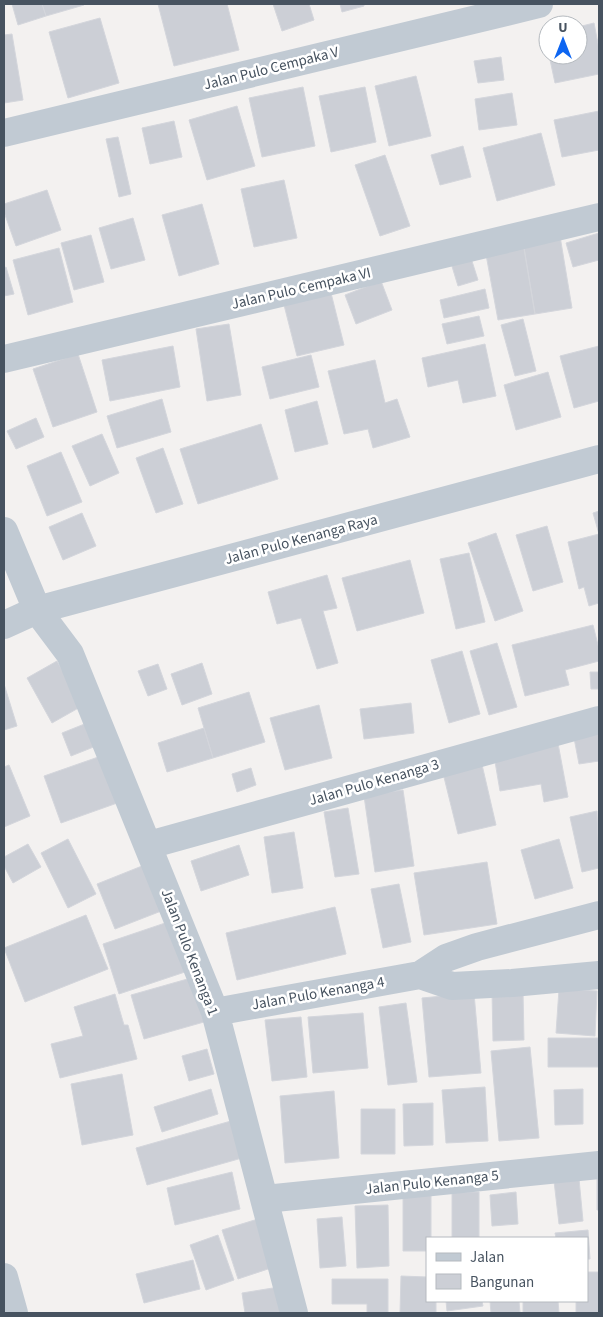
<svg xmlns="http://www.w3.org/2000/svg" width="603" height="1317" viewBox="0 0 603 1317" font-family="'Source Sans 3',sans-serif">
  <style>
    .building { fill: #cccfd6; stroke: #d4d6dc }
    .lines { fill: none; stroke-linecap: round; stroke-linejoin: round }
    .minor { stroke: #c1cad3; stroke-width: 28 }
    .tertiary { stroke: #c1cad3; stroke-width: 28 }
    .labels { text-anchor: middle; stroke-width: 5; stroke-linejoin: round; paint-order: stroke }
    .street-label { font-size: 15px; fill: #475360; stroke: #fff }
  </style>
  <rect width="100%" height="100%" fill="#f3f1f0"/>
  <path class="building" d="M 12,4 L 42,4 L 46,16 L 18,25 Z
    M 42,4 L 84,4 L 84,5 L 46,16 Z
    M 158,4 L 227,4 L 239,50 L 174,66 Z
    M 273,4 L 309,4 L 314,20 L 282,31 Z
    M 340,4 L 364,4 L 364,6 L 342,12 Z
    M 100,18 L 119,83 L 68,98 L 49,32 Z
    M 594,23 L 599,49 L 599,74 L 555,83 L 549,55 L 578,55 L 578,27 Z
    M 12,34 L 23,100 L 4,103 L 4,35 Z
    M 501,57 L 504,80 L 478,83 L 474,61 Z
    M 416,76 L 431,136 L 389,146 L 375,86 Z
    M 303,87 L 315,146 L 262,157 L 249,98 Z
    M 365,87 L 376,142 L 331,152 L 319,96 Z
    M 512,93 L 517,125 L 479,130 L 475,99 Z
    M 237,106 L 255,166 L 207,180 L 189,120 Z
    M 599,111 L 599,150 L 562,157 L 554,120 Z
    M 174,121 L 182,157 L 150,164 L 142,128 Z
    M 541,133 L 555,185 L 497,201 L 483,148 Z
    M 118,137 L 131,194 L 119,197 L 106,139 Z
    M 463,146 L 471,177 L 440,185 L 431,155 Z
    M 385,155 L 410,226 L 380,236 L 355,165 Z
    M 284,180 L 297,238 L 254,247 L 241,189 Z
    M 47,190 L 61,230 L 16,246 L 4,212 L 4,204 Z
    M 202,204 L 219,264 L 179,276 L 162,215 Z
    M 133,218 L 145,260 L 111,269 L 99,228 Z
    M 599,233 L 599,260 L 573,267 L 566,243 Z
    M 91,235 L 104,282 L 74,290 L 61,243 Z
    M 560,236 L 572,308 L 535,314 L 523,242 Z
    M 523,242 L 535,314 L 498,320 L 485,249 Z
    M 59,248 L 73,302 L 28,315 L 13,260 Z
    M 471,258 L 478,280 L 458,286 L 451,263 Z
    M 6,267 L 14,294 L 4,296 L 4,268 Z
    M 381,281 L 392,310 L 356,324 L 345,295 Z
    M 330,289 L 344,345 L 297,356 L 283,301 Z
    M 485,289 L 489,308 L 444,318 L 440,300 Z
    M 479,316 L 484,336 L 447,344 L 442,324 Z
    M 523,319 L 536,371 L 515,376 L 501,325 Z
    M 229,324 L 241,395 L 207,401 L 196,329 Z
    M 485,344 L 496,396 L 463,403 L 458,380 L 428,387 L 422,358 Z
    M 173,346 L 180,387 L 110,401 L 102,360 Z
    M 599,346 L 599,401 L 574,408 L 560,356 Z
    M 78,354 L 97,412 L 53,427 L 33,369 Z
    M 311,355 L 319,387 L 270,399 L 262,367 Z
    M 375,360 L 385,403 L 397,399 L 410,437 L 373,448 L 368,429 L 344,434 L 328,371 Z
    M 548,372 L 561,417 L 516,430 L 504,385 Z
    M 162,399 L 171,432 L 117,448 L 107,416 Z
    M 317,401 L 328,444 L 295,452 L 285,410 Z
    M 36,418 L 44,437 L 16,449 L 7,431 Z
    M 261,424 L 278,479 L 198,504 L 180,449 Z
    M 102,434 L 119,473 L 90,486 L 72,446 Z
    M 163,448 L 183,504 L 156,513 L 136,458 Z
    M 61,452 L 82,502 L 47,516 L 27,466 Z
    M 599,511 L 599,534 L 593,513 Z
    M 82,513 L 96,546 L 63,560 L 49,527 Z
    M 547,526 L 563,582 L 533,591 L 516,535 Z
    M 496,533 L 523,611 L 495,621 L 468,543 Z
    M 599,534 L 599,603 L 589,606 L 584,587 L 579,589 L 568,542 Z
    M 469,553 L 485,622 L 456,629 L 440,559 Z
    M 410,560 L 424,613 L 357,631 L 342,578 Z
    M 327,575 L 337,608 L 323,611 L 338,663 L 317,669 L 301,618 L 277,624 L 268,592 Z
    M 593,625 L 599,649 L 599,661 L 565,670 L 569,685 L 525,696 L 512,645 Z
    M 497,643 L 517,707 L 489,715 L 470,651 Z
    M 462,651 L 480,714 L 449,723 L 431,660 Z
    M 57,661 L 82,706 L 52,723 L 27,678 Z
    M 202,663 L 212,694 L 182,705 L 171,674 Z
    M 158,664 L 167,689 L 148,696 L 138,671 Z
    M 590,672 L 599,672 L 599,689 L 591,689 Z
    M 4,684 L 17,726 L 4,730 Z
    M 249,692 L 265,742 L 213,758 L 198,708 Z
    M 411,703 L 414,733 L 364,739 L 360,709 Z
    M 319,705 L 332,758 L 285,770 L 270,718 Z
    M 92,721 L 101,744 L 71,756 L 62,733 Z
    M 204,728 L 213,758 L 167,772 L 158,743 Z
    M 599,734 L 599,761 L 579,764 L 574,738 Z
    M 557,738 L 568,797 L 544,802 L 541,784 L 500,791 L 493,750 Z
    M 104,755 L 120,802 L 61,823 L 44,776 Z
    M 480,756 L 496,825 L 458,834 L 441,765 Z
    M 9,765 L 30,816 L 4,827 L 4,767 Z
    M 251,768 L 256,785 L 237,792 L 232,774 Z
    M 403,790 L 414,866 L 375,872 L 364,796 Z
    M 348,808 L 359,874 L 335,877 L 324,812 Z
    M 597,811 L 599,868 L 582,872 L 570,817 Z
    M 294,832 L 303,888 L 272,893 L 264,837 Z
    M 68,839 L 96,894 L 68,908 L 41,853 Z
    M 559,839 L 573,888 L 535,899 L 521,850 Z
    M 28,844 L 41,867 L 13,883 L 4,866 L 4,857 Z
    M 239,845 L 249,875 L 201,891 L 191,861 Z
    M 152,862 L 169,908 L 115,929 L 97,884 Z
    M 487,862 L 497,924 L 424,935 L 414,873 Z
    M 399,884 L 411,942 L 383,948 L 371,889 Z
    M 335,907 L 346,954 L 237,980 L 226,933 Z
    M 86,915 L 108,969 L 25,1002 L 4,948 Z
    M 177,919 L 194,969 L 119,994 L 103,944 Z
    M 198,976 L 211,1020 L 144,1039 L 131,995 Z
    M 559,989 L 597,991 L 595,1036 L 556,1033 Z
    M 523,991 L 524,1040 L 493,1041 L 492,992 Z
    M 474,993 L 481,1073 L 429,1077 L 422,998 Z
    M 115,994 L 124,1025 L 128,1025 L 137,1059 L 60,1078 L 51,1044 L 83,1036 L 74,1007 Z
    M 406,1003 L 417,1082 L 388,1085 L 379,1007 Z
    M 363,1013 L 368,1068 L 313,1073 L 308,1017 Z
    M 301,1017 L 307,1077 L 272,1081 L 265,1020 Z
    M 548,1038 L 599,1038 L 599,1067 L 548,1067 Z
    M 530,1047 L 539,1138 L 499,1141 L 491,1051 Z
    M 207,1049 L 214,1074 L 189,1081 L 182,1056 Z
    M 122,1074 L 133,1135 L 82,1145 L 71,1084 Z
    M 485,1087 L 488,1141 L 446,1143 L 442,1090 Z
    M 211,1089 L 218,1114 L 162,1132 L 154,1107 Z
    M 583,1089 L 583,1124 L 555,1125 L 554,1090 Z
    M 334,1091 L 339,1158 L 285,1163 L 280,1096 Z
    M 433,1103 L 433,1145 L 404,1146 L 403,1104 Z
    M 361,1109 L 395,1109 L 395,1154 L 361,1154 Z
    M 238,1119 L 249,1156 L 147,1185 L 136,1148 Z
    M 232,1172 L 240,1209 L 175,1225 L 167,1188 Z
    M 597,1175 L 599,1175 L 599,1210 L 597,1210 Z
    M 579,1179 L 583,1221 L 559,1224 L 554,1181 Z
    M 452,1192 L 479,1192 L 479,1238 L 452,1238 Z
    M 516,1192 L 518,1224 L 492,1226 L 490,1195 Z
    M 403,1195 L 431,1195 L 431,1238 L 427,1238 L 427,1251 L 403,1251 Z
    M 388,1205 L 389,1266 L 357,1268 L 355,1206 Z
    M 342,1217 L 346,1266 L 320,1268 L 317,1219 Z
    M 258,1219 L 274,1267 L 238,1279 L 222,1230 Z
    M 588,1230 L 590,1259 L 587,1259 L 587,1238 L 556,1238 L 555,1233 Z
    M 218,1235 L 234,1280 L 206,1290 L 190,1245 Z
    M 193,1260 L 200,1289 L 144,1303 L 136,1274 Z
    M 587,1272 L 599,1272 L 599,1313 L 576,1313 L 576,1301 L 587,1301 Z
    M 401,1276 L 427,1277 L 427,1301 L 436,1301 L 436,1313 L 400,1313 Z
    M 332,1279 L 388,1279 L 388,1313 L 367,1313 L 367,1304 L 332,1304 Z
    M 279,1287 L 283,1313 L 245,1313 L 242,1293 Z
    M 446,1301 L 482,1301 L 483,1306 L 447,1311 Z
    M 490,1301 L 519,1301 L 520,1313 L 491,1313 Z
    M 523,1301 L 558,1301 L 559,1313 L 523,1313 Z"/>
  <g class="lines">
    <path class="minor" d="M 4,133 L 539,4
      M 4,359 L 599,217
      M 4,531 L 37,610 L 70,654 L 215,1012 L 294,1313
      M 4,625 L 37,610 L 599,459
      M 149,845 L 599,720
      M 420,975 L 452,986 L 512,983 L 599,975
      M 215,1012 L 420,975 L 446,958 L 477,947 L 599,915
      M 265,1199 L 599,1165"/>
    <path class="tertiary" d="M 4,1277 L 14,1313"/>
  </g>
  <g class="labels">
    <g class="street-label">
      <text transform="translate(271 68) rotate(-14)" y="5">Jalan Pulo Cempaka V</text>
      <text transform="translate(301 288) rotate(-13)" y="5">Jalan Pulo Cempaka VI</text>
      <text transform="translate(301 539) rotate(-15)" y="5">Jalan Pulo Kenanga Raya</text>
      <text transform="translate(374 782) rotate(-16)" y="5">Jalan Pulo Kenanga 3</text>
      <text transform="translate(190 952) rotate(69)" y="5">Jalan Pulo Kenanga 1</text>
      <text transform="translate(318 993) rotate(-10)" y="5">Jalan Pulo Kenanga 4</text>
      <text transform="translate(432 1182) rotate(-6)" y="5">Jalan Pulo Kenanga 5</text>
    </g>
  </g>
  <rect width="603" height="1317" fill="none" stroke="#475360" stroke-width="10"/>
  <rect x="426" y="1237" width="162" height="65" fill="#ffffff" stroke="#b5babf"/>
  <rect x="436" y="1253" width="25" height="8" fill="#c1cad3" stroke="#b5babf"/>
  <text x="470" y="1262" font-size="15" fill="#475360">Jalan</text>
  <rect x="436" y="1274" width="25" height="15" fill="#cccfd6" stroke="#b5babf"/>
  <text x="470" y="1287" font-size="15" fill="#475360">Bangunan</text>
  <g transform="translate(563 40)"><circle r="24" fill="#ffffff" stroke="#b5babf"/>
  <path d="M0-4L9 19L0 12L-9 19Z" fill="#0d65f1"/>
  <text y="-8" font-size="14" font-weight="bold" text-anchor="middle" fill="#475360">U</text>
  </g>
</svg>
